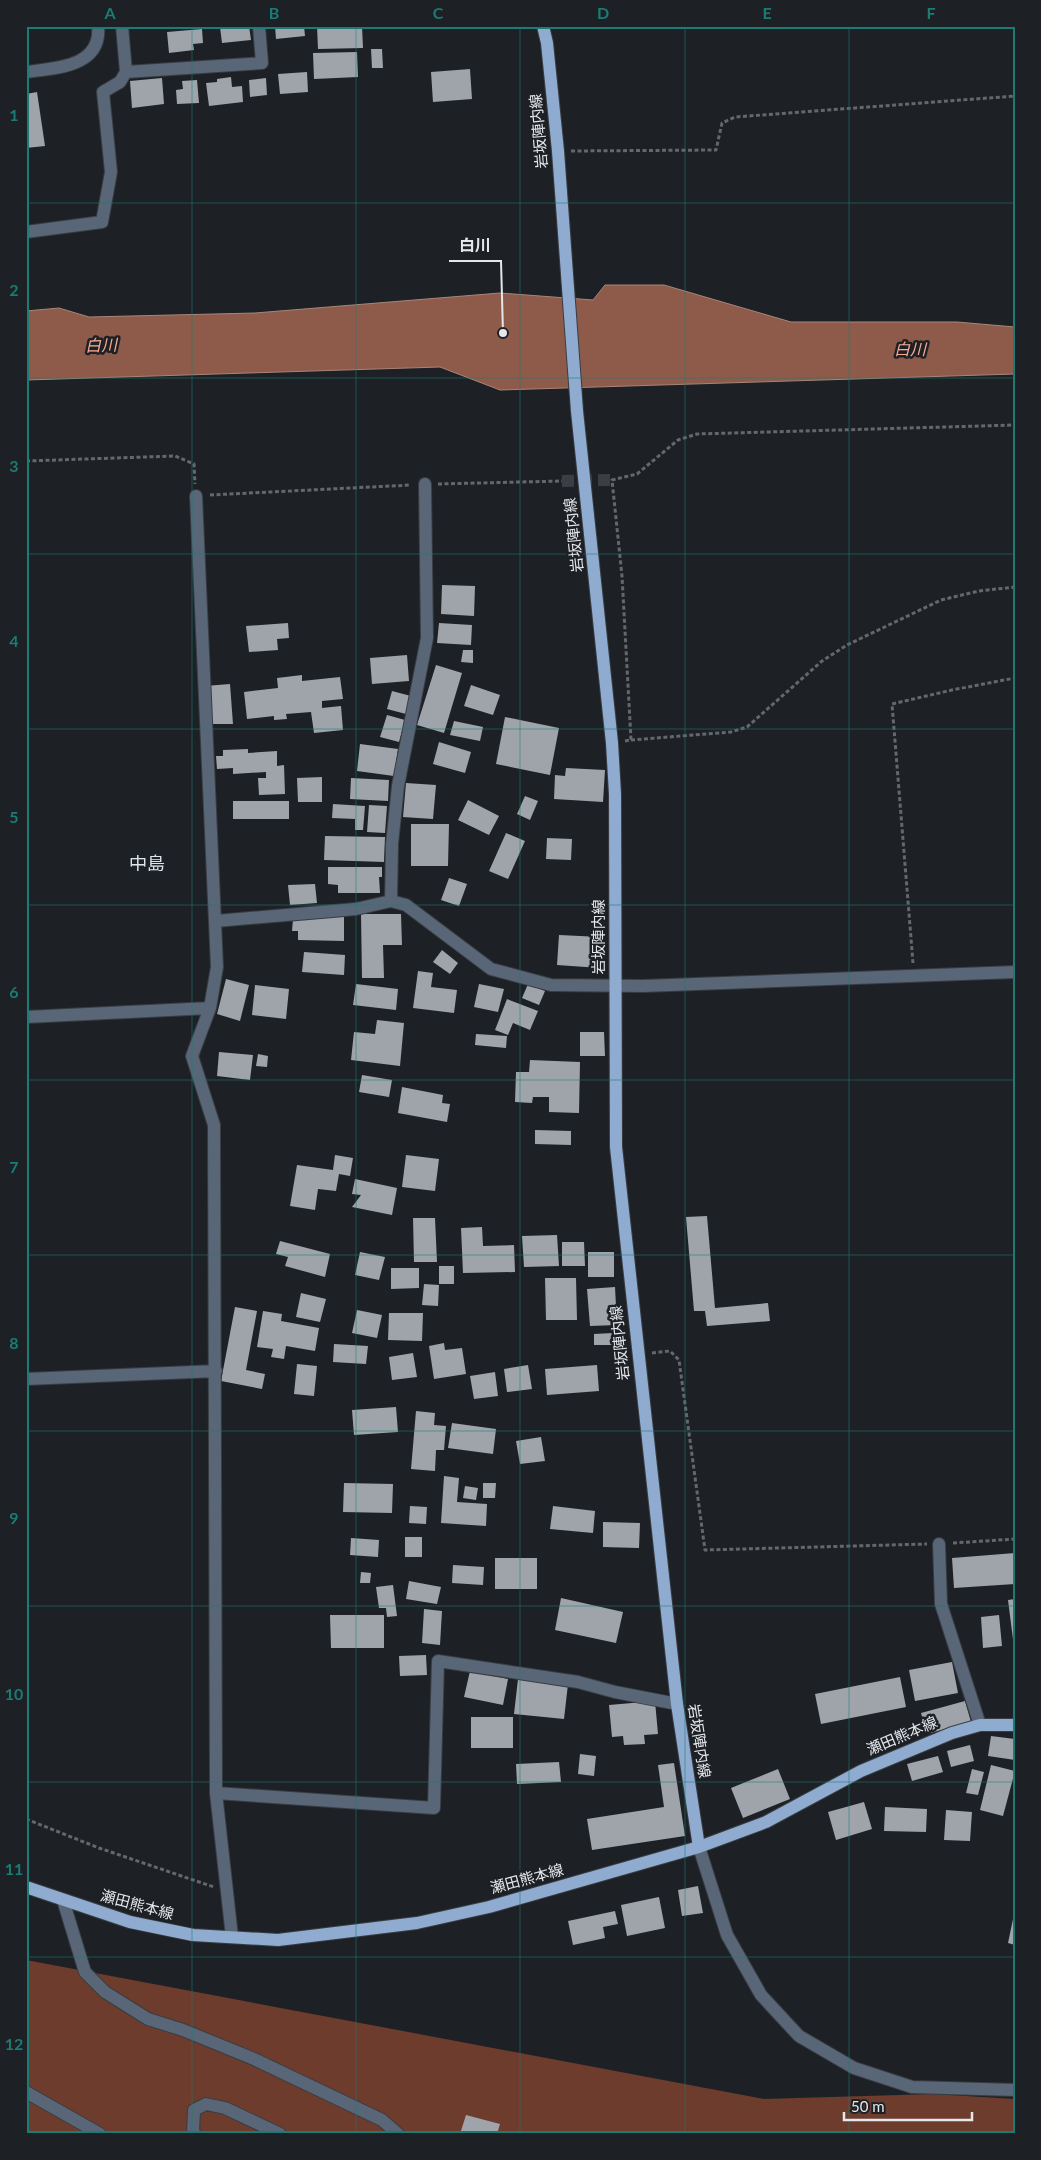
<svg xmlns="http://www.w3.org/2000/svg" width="1041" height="2160" viewBox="0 0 1041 2160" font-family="Lato,'Noto Sans JP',sans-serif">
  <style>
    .forest { fill: #6d3c2d }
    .water { fill: #8e5b4a; stroke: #a8857a }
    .building { fill: #9fa4ab }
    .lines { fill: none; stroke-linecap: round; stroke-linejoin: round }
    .minor-tunnel { stroke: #3b3f44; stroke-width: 12; stroke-dasharray: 12 6; stroke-linecap: butt }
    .minor-casing { stroke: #393d42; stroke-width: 14 }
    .major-casing { stroke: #393d42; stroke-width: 14 }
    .path { stroke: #64686c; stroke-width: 3; stroke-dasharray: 4 2.5; stroke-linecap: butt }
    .minor { stroke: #586677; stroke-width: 12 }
    .major { stroke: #8facd0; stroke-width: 12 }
    .grid { fill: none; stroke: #1a7c74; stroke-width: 1; stroke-opacity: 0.55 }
    .labels { text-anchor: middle; stroke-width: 5; stroke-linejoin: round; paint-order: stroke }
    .street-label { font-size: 15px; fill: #e5e7eb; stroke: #1d2126 }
    .water-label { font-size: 16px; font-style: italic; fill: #fdac92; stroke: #1d2126 }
    .quarter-label { font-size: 18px; fill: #dee4eb; stroke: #1d2126 }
    .leader { fill: none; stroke: #e5e7eb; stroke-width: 2 }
    .callout-dot { fill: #e5e7eb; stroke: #1d2126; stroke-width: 2 }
    .callout-label { font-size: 16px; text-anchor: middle; font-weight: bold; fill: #e5e7eb; stroke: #1d2126; stroke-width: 5; stroke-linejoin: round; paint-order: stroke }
    .neatline { fill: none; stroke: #1a7c74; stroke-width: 2 }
    .grid-label { font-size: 16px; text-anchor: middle; font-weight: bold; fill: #1a7c74 }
  </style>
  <rect width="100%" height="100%" fill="#1d2126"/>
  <path class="forest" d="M 26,1960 L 764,2099 L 933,2094 L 1015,2099 L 1015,2134 L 26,2134 Z"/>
  <path class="water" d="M 605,285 L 664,285 L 791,322 L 957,322 L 1015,327 L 1015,374 L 500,390 L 440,367 L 26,380 L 26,311 L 59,308 L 89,317 L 255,313 L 500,293 L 593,300 Z"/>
  <path class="building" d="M 249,26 L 251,40 L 222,43 L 220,27 Z
    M 275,26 L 304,26 L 305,36 L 276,39 Z
    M 317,26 L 362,26 L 363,48 L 318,49 Z
    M 202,29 L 203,43 L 193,44 L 194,50 L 169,53 L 167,32 Z
    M 371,49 L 382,49 L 383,68 L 372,68 Z
    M 357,52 L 358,77 L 314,79 L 313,53 Z
    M 470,69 L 472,99 L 433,102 L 431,72 Z
    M 307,72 L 308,92 L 280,94 L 278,74 Z
    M 231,77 L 232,87 L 242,86 L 243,102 L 209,106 L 206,83 L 217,82 L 217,79 Z
    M 162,78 L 164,104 L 132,108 L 130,81 Z
    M 266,78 L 267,95 L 250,97 L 249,80 Z
    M 197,80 L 199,103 L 177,104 L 176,90 L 183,89 L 182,81 Z
    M 37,92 L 45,146 L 26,148 L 26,94 Z
    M 442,585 L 475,586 L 474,616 L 441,614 Z
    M 288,623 L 289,638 L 277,639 L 278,650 L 249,652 L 246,626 Z
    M 439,623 L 472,625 L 471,645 L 437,643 Z
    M 463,650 L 473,650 L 473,663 L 461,662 Z
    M 407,655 L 409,681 L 372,684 L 370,658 Z
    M 436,665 L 462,673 L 444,733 L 417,725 Z
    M 302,675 L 302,681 L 340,677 L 343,699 L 322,701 L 322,708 L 341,706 L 343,730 L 314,733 L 311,712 L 286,714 L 287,719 L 274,720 L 274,716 L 247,719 L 244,692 L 278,688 L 277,678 Z
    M 230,684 L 233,724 L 207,724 L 205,686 Z
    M 471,685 L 500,695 L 493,715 L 464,706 Z
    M 392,691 L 411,696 L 406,714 L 387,709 Z
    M 387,715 L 405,720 L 399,742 L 380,737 Z
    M 505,717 L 559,728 L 550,775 L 496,764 Z
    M 454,721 L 483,727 L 480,741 L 450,735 Z
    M 439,742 L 471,752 L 465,773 L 433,764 Z
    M 360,744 L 398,749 L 394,776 L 357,771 Z
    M 248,749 L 248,753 L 277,751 L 277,766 L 284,765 L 285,794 L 259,795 L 258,778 L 266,778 L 266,772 L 233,774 L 233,768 L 217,769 L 216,756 L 223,756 L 223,750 Z
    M 566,768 L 605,770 L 603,802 L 554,799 L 555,775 L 565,776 Z
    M 322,777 L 322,802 L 298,802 L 297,778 Z
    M 351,778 L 389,780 L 388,801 L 350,799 Z
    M 406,783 L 436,785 L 433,819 L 403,817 Z
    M 525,796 L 538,801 L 530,820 L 517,814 Z
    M 468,800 L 499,816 L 489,835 L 458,820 Z
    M 233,801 L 289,801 L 289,819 L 233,819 Z
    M 333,804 L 365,806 L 363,830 L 355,830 L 355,819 L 332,818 Z
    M 369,805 L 387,806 L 385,833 L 367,832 Z
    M 411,824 L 449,824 L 448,866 L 411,866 Z
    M 506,833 L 525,841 L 508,879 L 489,871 Z
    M 325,836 L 385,837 L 384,862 L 324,860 Z
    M 547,838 L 572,839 L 571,860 L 546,859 Z
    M 328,867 L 382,867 L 382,877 L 379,877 L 380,893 L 338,893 L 338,885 L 328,884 Z
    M 449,878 L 467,884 L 459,906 L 441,900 Z
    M 315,884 L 317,903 L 290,905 L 288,885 Z
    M 321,911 L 344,911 L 344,941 L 298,940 L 298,931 L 292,931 L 293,919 L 321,919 Z
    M 361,914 L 401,914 L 402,945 L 383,945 L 384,978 L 362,978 Z
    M 559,935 L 601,937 L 600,968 L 557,965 Z
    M 442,950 L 458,963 L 450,974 L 433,962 Z
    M 304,952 L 345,955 L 344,975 L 302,972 Z
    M 418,971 L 433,973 L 431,987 L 457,990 L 454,1013 L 413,1008 Z
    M 226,979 L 249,985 L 240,1021 L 217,1014 Z
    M 356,984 L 398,989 L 396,1010 L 353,1005 Z
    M 479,984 L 504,989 L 498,1012 L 474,1007 Z
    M 528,984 L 545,991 L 539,1005 L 522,998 Z
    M 255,985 L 289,989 L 286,1019 L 252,1015 Z
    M 507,999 L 538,1011 L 530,1030 L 513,1023 L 508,1035 L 495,1030 Z
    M 377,1020 L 404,1023 L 400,1066 L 351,1060 L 354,1032 L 375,1034 Z
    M 580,1032 L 604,1032 L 605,1056 L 580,1056 Z
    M 476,1034 L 507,1036 L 506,1048 L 475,1045 Z
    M 219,1052 L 253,1055 L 250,1080 L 217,1076 Z
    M 258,1054 L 268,1056 L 267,1067 L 256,1066 Z
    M 530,1060 L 580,1062 L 579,1113 L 549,1112 L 549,1097 L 533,1097 L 532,1103 L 515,1102 L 516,1072 L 529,1072 Z
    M 362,1075 L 392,1080 L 389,1097 L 359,1092 Z
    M 402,1087 L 443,1095 L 442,1103 L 450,1104 L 447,1122 L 398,1113 Z
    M 535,1130 L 571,1131 L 571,1145 L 535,1144 Z
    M 335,1155 L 353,1158 L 350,1176 L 339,1174 L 336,1191 L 318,1189 L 315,1210 L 290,1206 L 297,1165 L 333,1170 Z
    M 406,1155 L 439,1159 L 435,1191 L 402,1187 Z
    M 355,1179 L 397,1188 L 392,1215 L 352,1207 L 361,1195 L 352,1194 Z
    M 707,1216 L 715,1308 L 768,1303 L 770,1321 L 707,1326 L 705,1311 L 694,1311 L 686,1217 Z
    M 413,1218 L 435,1218 L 437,1262 L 414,1262 Z
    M 482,1227 L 483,1246 L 514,1245 L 515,1272 L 463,1273 L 461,1228 Z
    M 557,1235 L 559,1266 L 524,1267 L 522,1236 Z
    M 280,1241 L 330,1254 L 325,1277 L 285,1266 L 288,1257 L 276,1254 Z
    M 562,1242 L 584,1242 L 585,1266 L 562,1266 Z
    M 360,1252 L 385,1257 L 379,1280 L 355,1275 Z
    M 588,1252 L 614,1252 L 614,1277 L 588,1277 Z
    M 439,1266 L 454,1266 L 454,1284 L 439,1284 Z
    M 391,1268 L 419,1268 L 419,1288 L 391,1289 Z
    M 545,1278 L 576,1278 L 577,1320 L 546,1320 Z
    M 424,1284 L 439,1285 L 438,1306 L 422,1305 Z
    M 615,1287 L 617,1325 L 590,1326 L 587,1289 Z
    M 301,1293 L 326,1299 L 320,1322 L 296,1317 Z
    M 235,1307 L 257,1311 L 246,1370 L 265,1374 L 262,1389 L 221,1381 Z
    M 357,1310 L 382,1315 L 377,1338 L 352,1333 Z
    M 263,1311 L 282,1314 L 281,1321 L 319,1328 L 315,1351 L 286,1346 L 284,1359 L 271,1357 L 273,1349 L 257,1347 Z
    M 389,1313 L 423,1313 L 422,1341 L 388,1340 Z
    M 613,1333 L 613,1345 L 594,1345 L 594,1334 Z
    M 444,1343 L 445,1350 L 462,1348 L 466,1374 L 434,1379 L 429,1346 Z
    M 334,1344 L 368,1346 L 366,1364 L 333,1362 Z
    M 413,1353 L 417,1377 L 392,1380 L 389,1357 Z
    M 297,1364 L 317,1366 L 314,1396 L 294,1394 Z
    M 528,1365 L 532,1389 L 507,1392 L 504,1369 Z
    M 597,1365 L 599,1391 L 547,1395 L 545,1369 Z
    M 495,1372 L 498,1396 L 474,1399 L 470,1376 Z
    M 396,1407 L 398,1432 L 354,1435 L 352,1410 Z
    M 416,1411 L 435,1413 L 434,1425 L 446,1426 L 444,1450 L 436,1450 L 435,1471 L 411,1469 Z
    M 452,1423 L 496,1429 L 493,1454 L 448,1448 Z
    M 541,1437 L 545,1461 L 520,1464 L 516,1441 Z
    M 444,1476 L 459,1478 L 457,1502 L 487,1504 L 486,1526 L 441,1523 Z
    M 344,1483 L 393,1484 L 392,1513 L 343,1512 Z
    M 483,1483 L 496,1483 L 495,1498 L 483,1498 Z
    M 465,1486 L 478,1488 L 476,1500 L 463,1498 Z
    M 410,1506 L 427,1507 L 426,1524 L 409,1523 Z
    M 553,1506 L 595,1511 L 593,1533 L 550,1529 Z
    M 603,1522 L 640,1523 L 639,1548 L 603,1547 Z
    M 405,1537 L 422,1537 L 422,1557 L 405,1557 Z
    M 351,1538 L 379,1540 L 378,1557 L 350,1555 Z
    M 1015,1553 L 1015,1584 L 954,1588 L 952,1558 Z
    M 495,1558 L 537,1558 L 537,1589 L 495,1589 Z
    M 453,1565 L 484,1567 L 483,1585 L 452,1583 Z
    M 361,1572 L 371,1573 L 370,1583 L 360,1583 Z
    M 409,1581 L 441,1587 L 437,1604 L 406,1599 Z
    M 393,1585 L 397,1616 L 387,1617 L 386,1608 L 379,1608 L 376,1587 Z
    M 561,1598 L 623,1612 L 616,1643 L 555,1630 Z
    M 1015,1599 L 1015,1647 L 1014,1647 L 1008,1600 Z
    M 424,1609 L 442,1611 L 440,1645 L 422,1643 Z
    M 330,1615 L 384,1615 L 384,1648 L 331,1648 Z
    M 999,1615 L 1002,1646 L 983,1648 L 981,1617 Z
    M 426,1655 L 427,1675 L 400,1676 L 399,1656 Z
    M 952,1662 L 958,1693 L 915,1701 L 909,1670 Z
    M 470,1671 L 508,1679 L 503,1705 L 464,1697 Z
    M 900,1677 L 906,1707 L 821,1724 L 815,1694 Z
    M 518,1679 L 568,1684 L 564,1719 L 514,1714 Z
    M 655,1701 L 658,1734 L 644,1735 L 645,1744 L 624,1745 L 623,1736 L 612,1737 L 609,1705 Z
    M 965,1701 L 971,1722 L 927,1734 L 921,1713 Z
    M 471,1717 L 513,1717 L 513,1748 L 471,1748 Z
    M 991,1736 L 1015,1739 L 1015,1760 L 988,1756 Z
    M 970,1745 L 974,1761 L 951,1767 L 947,1751 Z
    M 580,1754 L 596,1756 L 594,1776 L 578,1774 Z
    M 938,1756 L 943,1772 L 912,1781 L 907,1764 Z
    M 559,1762 L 561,1782 L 517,1784 L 516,1764 Z
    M 674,1763 L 685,1836 L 592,1850 L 587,1819 L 664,1807 L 658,1765 Z
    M 991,1765 L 1015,1771 L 1003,1816 L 980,1810 Z
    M 778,1769 L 790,1799 L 743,1818 L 731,1788 Z
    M 972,1769 L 984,1772 L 978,1795 L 966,1793 Z
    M 864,1802 L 872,1829 L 836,1840 L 828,1812 Z
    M 885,1807 L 927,1809 L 926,1832 L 884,1831 Z
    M 946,1810 L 972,1812 L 970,1841 L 944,1840 Z
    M 698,1886 L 703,1913 L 682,1916 L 678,1890 Z
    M 659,1897 L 665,1928 L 627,1936 L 621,1905 Z
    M 615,1911 L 618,1924 L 603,1927 L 605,1938 L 573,1945 L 568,1921 Z
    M 1013,1919 L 1015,1919 L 1015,1945 L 1008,1943 Z
    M 466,2115 L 500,2124 L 497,2134 L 460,2134 Z"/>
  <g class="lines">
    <path class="minor-tunnel" d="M 562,481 L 612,480"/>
    <defs>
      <path id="minor" d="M 26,72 C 56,68 102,67 98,26
        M 126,72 L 262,63 L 259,26
        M 26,232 L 102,222 L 111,172 L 103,92 L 120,82 L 126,72 L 122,26
        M 196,496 L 217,967 L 210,1008 L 192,1056 L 214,1125 L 216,1793 L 232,1937
        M 391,901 L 392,844 L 398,786 L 427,638 L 425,484
        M 216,921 L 356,909 L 391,901 L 406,905 L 491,969 L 551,985 L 643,986 L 1015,972
        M 26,1017 L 210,1008
        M 26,1379 L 216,1371
        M 939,1544 L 941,1604 L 980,1725
        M 216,1793 L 434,1808 L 438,1661 L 578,1682 L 615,1692 L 677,1704
        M 699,1847 L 727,1935 L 761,1995 L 799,2036 L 854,2068 L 912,2087 L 1015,2090
        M 63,1900 L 85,1972 L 105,1992 L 148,2019 L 183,2030 L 254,2059 L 382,2120 L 398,2134
        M 26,2092 L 100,2134
        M 195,2134 L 193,2132 L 194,2110 L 206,2104 L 225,2108 L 280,2134"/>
      <path id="major" d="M 543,26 L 547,43 L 558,151 L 577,411 L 612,743 L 615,794 L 616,1147 L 677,1704 L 699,1847
        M 26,1887 L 130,1922 L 193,1935 L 278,1940 L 417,1923 L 489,1907 L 699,1847 L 766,1822 L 861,1771 L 952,1733 L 980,1725 L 1015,1725"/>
    </defs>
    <use href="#minor" class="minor-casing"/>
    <use href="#major" class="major-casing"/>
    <path class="path" d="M 571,151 L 716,150 L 722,123 L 735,117 L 1015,96
      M 26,461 L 175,456 L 194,464 L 195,484
      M 438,484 L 562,481
      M 210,495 L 411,485
      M 631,740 L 731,732 L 747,727 L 822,661 L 847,645 L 941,600 L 979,591 L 1015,587
      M 625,741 L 631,740 L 622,576 L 612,480 L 637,474 L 678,440 L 697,434 L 1015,425
      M 913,963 L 892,704 L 952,690 L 1015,678
      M 652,1353 L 670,1351 L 679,1360 L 705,1550 L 927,1544
      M 953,1543 L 1015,1539
      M 26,1819 L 99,1848 L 214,1887"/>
    <use href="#minor" class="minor"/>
    <use href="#major" class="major"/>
  </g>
  <path class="grid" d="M 192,26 L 192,2134M 356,26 L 356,2134M 520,26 L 520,2134M 685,26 L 685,2134M 849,26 L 849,2134M 26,203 L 1015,203M 26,378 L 1015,378M 26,554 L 1015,554M 26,729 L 1015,729M 26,905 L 1015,905M 26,1080 L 1015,1080M 26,1255 L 1015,1255M 26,1431 L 1015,1431M 26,1606 L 1015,1606M 26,1782 L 1015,1782M 26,1957 L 1015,1957"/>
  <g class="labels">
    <g class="street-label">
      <text transform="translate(539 131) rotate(-95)" y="5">岩坂陣内線</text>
      <text transform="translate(574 535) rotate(-96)" y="5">岩坂陣内線</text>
      <text transform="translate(599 937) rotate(-90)" y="5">岩坂陣内線</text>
      <text transform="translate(620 1343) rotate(-96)" y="5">岩坂陣内線</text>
      <text transform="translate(902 1736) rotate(-23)" y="5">瀬田熊本線</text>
      <text transform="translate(699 1741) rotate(81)" y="5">岩坂陣内線</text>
      <text transform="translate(527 1879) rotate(-15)" y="5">瀬田熊本線</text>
      <text transform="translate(137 1905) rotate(15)" y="5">瀬田熊本線</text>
    </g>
    <g class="water-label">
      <text transform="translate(101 345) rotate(-2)" y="6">白川</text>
      <text x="910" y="355">白川</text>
    </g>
    <g class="quarter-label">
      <text x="147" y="870">中島</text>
    </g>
  </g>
  <path class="leader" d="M503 333L501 261H449"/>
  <circle class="callout-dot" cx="503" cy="333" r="5"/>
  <g class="callout-label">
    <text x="475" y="251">白川</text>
  </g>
  <rect width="1041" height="2160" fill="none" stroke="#1d2126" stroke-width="55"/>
  <path d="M844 2112v8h128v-8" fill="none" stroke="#e5e7eb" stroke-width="2.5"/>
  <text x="851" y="2112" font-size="15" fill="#e5e7eb" stroke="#1d2126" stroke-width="4" paint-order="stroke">50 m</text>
  <rect x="28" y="28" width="986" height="2104" class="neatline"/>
  <g class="grid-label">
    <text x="110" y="19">A</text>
    <text x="274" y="19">B</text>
    <text x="438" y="19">C</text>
    <text x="603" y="19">D</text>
    <text x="767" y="19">E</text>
    <text x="931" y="19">F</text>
    <text x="14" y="121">1</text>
    <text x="14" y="296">2</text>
    <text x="14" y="472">3</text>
    <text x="14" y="647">4</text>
    <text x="14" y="823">5</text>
    <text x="14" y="998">6</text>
    <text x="14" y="1173">7</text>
    <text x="14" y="1349">8</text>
    <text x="14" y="1524">9</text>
    <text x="14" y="1700">10</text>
    <text x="14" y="1875">11</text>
    <text x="14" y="2050">12</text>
  </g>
</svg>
